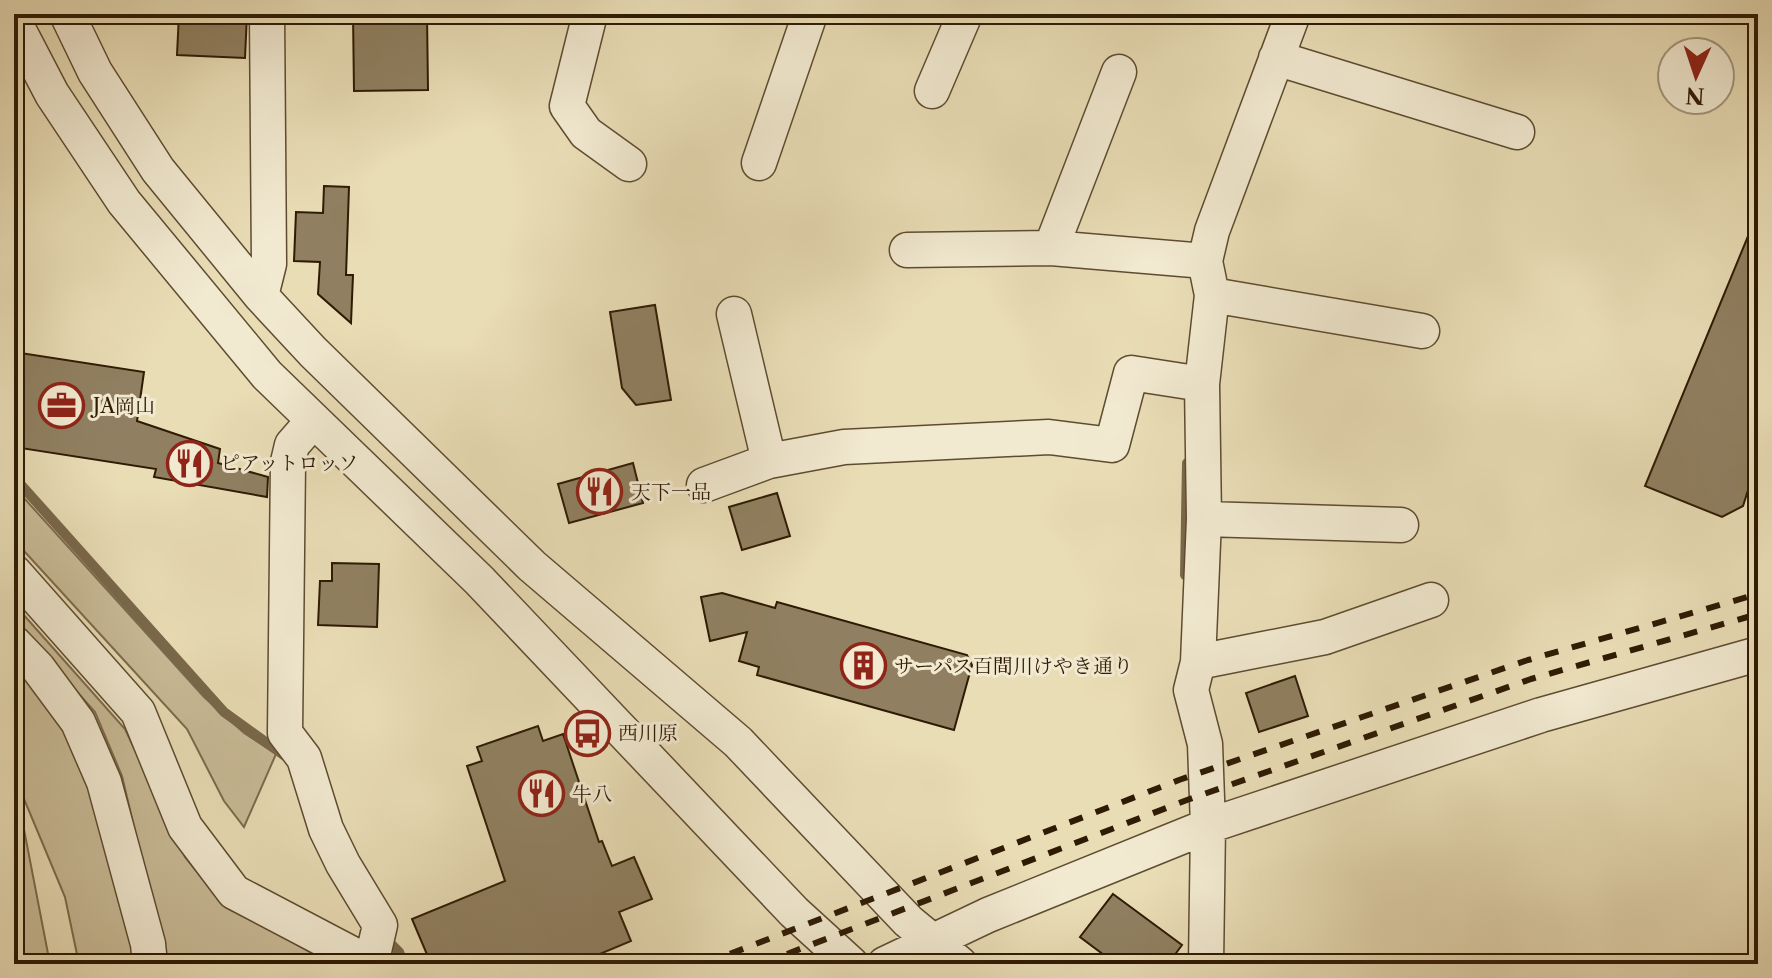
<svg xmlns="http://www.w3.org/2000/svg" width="1772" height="978" viewBox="0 0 1772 978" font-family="'Libre Caslon Text','Noto Serif JP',serif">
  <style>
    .green { fill: #c9bc98; stroke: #7c6c4e; stroke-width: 2 }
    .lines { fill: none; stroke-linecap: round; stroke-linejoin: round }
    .stream { stroke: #79684a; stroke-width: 10 }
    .building { fill: #908061; stroke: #2f1b04; stroke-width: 2 }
    .minor-casing { stroke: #5e4c30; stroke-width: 37 }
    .minor { stroke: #f1e9d0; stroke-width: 34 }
    .rail { stroke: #2f1b04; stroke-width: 6; stroke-dasharray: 14 14; stroke-linecap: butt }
    .labels { text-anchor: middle; stroke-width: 6; stroke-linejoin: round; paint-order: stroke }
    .poi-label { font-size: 20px; fill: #2f1b04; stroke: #f1e9d0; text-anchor: start }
  </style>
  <rect width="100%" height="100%" fill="#e9ddb6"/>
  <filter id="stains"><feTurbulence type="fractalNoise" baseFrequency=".0025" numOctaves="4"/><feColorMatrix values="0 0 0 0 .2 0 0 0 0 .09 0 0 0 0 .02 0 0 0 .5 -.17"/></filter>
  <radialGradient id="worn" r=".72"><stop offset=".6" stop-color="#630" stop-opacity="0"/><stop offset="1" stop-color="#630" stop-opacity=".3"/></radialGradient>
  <path class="green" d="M 14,487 L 204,697 L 244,733 L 276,754 L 244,827 L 224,801 L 187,729 L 14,540 Z
    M 14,604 L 125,729 L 185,857 L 223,904 L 332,964 L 163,964 L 159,932 L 122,776 L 95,712 L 14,621 Z
    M 14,659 L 69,728 L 92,785 L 138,964 L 79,964 L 65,897 L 14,775 Z
    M 14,805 L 22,819 L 50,964 L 14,964 Z"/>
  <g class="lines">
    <path class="stream" d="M 14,477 L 224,712 L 285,756
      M 1185,575 L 1187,463
      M 384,937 L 399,952 L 404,964"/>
  </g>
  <path class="building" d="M 179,14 L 247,14 L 245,58 L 177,55 Z
    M 353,14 L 427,14 L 428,90 L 354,91 Z
    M 324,186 L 349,187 L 346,275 L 353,275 L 351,323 L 318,294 L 320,262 L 294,261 L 296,212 L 323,213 Z
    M 1758,212 L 1758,486 L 1750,484 L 1743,506 L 1722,517 L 1645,486 Z
    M 655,305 L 671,400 L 636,405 L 622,388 L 610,312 Z
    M 14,352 L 144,372 L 137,421 L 220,449 L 218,463 L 268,477 L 267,497 L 154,477 L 156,469 L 14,447 Z
    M 633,463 L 643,503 L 569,523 L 558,484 Z
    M 777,493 L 790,536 L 742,550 L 729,507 Z
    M 332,563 L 379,564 L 377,627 L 318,625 L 320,581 L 332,581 Z
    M 722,593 L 775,608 L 777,602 L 967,655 L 972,665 L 954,730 L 757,675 L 759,667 L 739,661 L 747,632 L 710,641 L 701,597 Z
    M 1295,676 L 1308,716 L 1259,732 L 1246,693 Z
    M 538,726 L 543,741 L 563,734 L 599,842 L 602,841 L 612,866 L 634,857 L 652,899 L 619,912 L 631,941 L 576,964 L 431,964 L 412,919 L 505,881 L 467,766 L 482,761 L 477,747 Z
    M 1113,894 L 1182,945 L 1168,964 L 1116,964 L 1080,937 Z"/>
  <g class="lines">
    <defs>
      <path id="minor" d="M 67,14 L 95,72 L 158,170 L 261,296 L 313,352 L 532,566 L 738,742 L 908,921 L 960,964
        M 590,14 L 567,106 L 586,133 L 629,164
        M 14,21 L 52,94 L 124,202 L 267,375 L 479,580 L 794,912 L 851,964
        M 1276,58 L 1517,132
        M 932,91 L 965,14
        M 759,163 L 810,14
        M 1051,248 L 1119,72
        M 907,250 L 1051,248 L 1205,261
        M 1212,295 L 1422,331
        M 261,296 L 269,264 L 267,14
        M 734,314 L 769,461
        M 313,421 L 292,445 L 288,462 L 285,733 L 304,758 L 326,829 L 343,864 L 380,925 L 371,964
        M 704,485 L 769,461 L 844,447 L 1049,437 L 1112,445 L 1131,373 L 1202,384
        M 1204,519 L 1401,525
        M 14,572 L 138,712 L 185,827 L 234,892 L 371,964
        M 14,643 L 38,668 L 78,722 L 104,782 L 148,944 L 150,964
        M 1198,662 L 1325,637 L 1431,600
        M 885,964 L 988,915 L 1208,826 L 1541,715 L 1758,654
        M 1206,964 L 1208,826 L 1205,744 L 1191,690 L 1198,662 L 1204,519 L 1202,384 L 1212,295 L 1205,261 L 1212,231 L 1293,14"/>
    </defs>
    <use href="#minor" class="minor-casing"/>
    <use href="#minor" class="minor"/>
    <path class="rail" d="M 704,964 L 1179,780 L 1528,660 L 1758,594
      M 761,964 L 1187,800 L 1531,679 L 1758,614"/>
  </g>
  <defs>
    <symbol id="office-ring" viewBox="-11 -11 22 22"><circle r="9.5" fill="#f1e9d0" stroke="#8f2418" stroke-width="1.5"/><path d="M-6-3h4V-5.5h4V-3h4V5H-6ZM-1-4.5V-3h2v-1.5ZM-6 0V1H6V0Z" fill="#8f2418"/></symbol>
    <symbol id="restaurant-ring" viewBox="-11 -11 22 22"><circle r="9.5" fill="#f1e9d0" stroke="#8f2418" stroke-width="1.5"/><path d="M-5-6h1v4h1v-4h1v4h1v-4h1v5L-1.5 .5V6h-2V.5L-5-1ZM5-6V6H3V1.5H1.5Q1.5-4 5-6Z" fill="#8f2418"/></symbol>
    <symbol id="building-ring" viewBox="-11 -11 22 22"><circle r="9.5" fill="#f1e9d0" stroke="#8f2418" stroke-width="1.5"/><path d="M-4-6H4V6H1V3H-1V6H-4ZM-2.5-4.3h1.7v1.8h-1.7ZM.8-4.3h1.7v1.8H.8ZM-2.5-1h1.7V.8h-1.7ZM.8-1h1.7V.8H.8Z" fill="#8f2418"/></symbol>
    <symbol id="bus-ring" viewBox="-11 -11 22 22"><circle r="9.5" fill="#f1e9d0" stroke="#8f2418" stroke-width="1.5"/><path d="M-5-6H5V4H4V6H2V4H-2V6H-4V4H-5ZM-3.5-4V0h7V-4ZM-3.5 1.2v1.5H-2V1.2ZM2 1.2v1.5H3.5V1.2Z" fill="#8f2418"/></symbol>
  </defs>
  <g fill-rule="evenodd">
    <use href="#office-ring" x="36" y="380" width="51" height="51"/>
    <use href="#restaurant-ring" x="164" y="438" width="51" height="51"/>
    <use href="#restaurant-ring" x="574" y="466" width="51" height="51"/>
    <use href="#building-ring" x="838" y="640" width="51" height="51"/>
    <use href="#bus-ring" x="562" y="708" width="51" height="51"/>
    <use href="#restaurant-ring" x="516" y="768" width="51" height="51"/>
  </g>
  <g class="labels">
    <g class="poi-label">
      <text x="93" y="413">JA岡山</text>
      <text x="220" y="470">ピアットロッソ</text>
      <text x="631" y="499">天下一品</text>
      <text x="894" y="673">サーパス百間川けやき通り</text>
      <text x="618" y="740">西川原</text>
      <text x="572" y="801">牛八</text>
    </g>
  </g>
  <rect width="1772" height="978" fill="none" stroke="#e9ddb6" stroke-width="48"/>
  <rect x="16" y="16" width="1740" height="946" fill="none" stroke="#2f1b04" stroke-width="4"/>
  <rect x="24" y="24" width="1724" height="930" fill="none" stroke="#2f1b04" stroke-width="2"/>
  <g transform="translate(1696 76) rotate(183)"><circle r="38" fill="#f1e9d0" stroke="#a3977e" stroke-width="2"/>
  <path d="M0-6L14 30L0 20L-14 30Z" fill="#8f2418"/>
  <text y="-12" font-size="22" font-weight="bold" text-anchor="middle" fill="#2f1b04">N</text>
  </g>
  <rect width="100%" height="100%" filter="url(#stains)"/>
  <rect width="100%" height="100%" fill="url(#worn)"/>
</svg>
